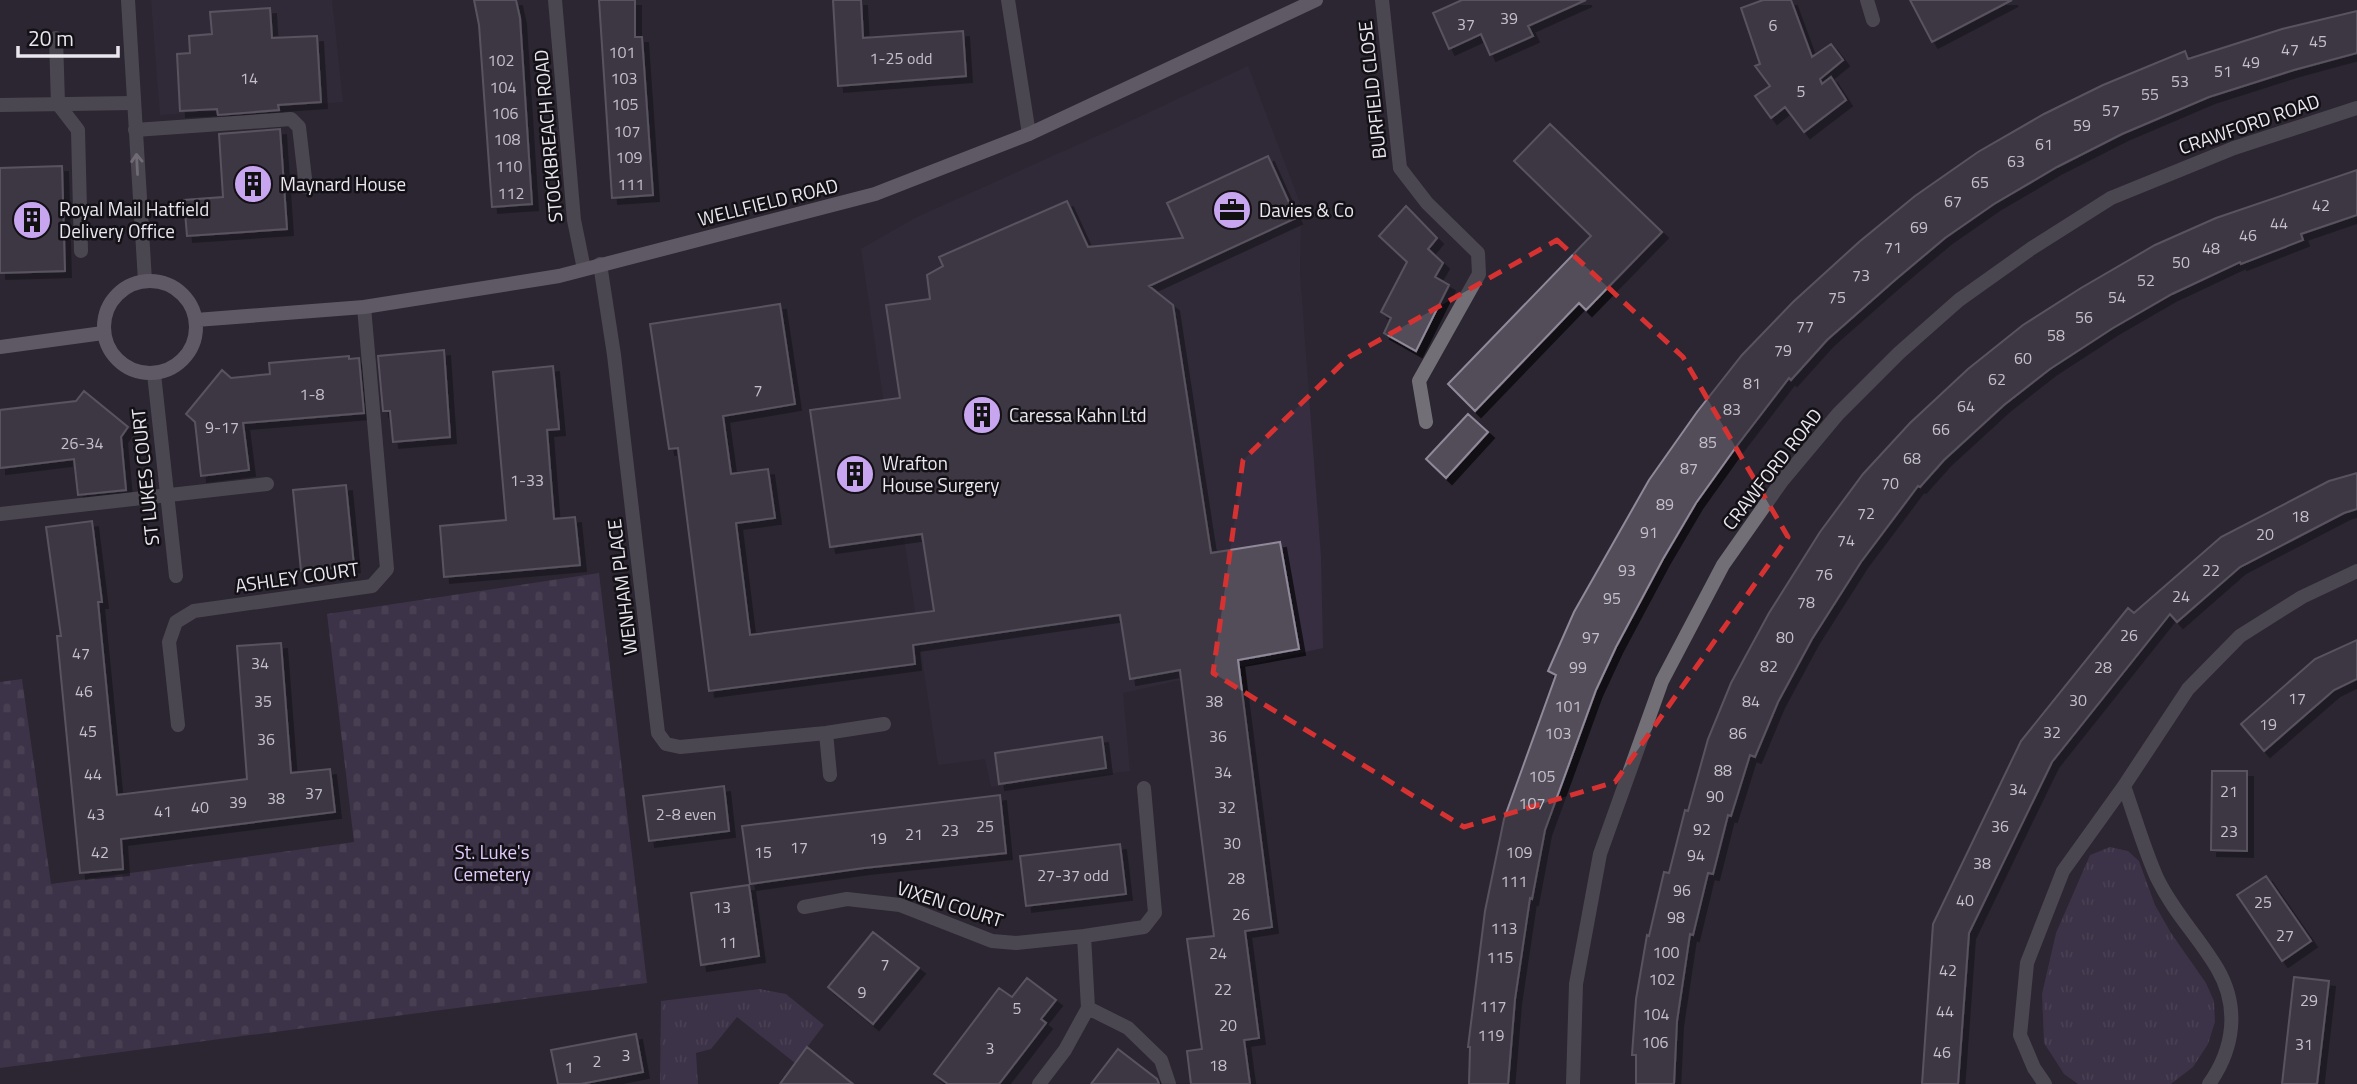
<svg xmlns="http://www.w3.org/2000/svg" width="2357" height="1084" viewBox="0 0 2357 1084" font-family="'Titillium Web',sans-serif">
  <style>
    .built { fill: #372e41 }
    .grass { fill: url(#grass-tufts) }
    .cemetery { fill: url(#cemetery-stones) }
    .building { fill: #534d5a; stroke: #908999; stroke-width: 2; filter: url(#shadow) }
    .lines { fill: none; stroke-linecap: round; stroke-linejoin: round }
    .service { stroke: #727076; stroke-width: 14 }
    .minor { stroke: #727076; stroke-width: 14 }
    .secondary { stroke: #9c98a2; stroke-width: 14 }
    .oneway { stroke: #c0bdc5 }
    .marked { fill: none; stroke: #d73232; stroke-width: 5; stroke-dasharray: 14 9; stroke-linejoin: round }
    .labels { text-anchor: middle; stroke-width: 5; stroke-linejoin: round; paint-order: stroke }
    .number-label { font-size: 16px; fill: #c4c0ca }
    .street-label { font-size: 19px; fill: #eae7ef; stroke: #131016 }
    .poi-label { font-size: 19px; fill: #eae7ef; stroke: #131016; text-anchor: start }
    .park-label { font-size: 19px; fill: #e1cafc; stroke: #131016 }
  </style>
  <defs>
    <pattern id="grass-tufts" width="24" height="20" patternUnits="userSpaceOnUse" patternTransform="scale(1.75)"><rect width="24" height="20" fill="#534364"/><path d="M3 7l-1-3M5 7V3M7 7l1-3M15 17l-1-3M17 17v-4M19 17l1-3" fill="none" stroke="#6c5e7a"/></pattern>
    <pattern id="cemetery-stones" width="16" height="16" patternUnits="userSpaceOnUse" patternTransform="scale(1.75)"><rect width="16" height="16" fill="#534364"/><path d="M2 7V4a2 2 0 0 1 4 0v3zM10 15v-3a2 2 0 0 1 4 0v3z" fill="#6c5e7a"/></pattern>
    <filter id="shadow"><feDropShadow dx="6" dy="6" stdDeviation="0" flood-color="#0009"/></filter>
  </defs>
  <rect width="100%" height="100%" fill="#2b2632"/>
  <path class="built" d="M 151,0 L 332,0 L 343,102 L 160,115 Z
    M 1248,66 L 1301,206 L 1300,274 L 1321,556 L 1323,648 L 1123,693 L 1130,771 L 991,787 L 985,759 L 938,765 L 861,249 L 915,218 L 1122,125 Z"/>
  <path class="grass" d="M 2110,847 L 2128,851 L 2139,861 L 2155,905 L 2171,933 L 2206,983 L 2214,1001 L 2215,1022 L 2208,1044 L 2193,1067 L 2171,1084 L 2078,1084 L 2064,1074 L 2044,1043 L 2042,994 L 2056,933 L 2090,855 Z
    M 760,989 L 786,994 L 824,1025 L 795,1063 L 737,1017 L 711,1049 L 696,1053 L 698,1084 L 660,1084 L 661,1001 Z"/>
  <path class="cemetery" d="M 599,573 L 647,983 L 0,1068 L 0,682 L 22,679 L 51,884 L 354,842 L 327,614 Z"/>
  <path class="building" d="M 474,0 L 516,0 L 520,18 L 532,204 L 492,207 L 479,25 Z
    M 599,0 L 635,0 L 635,37 L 642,37 L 653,195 L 612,198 Z
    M 833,0 L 861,0 L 863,38 L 963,31 L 966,76 L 838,86 Z
    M 1462,0 L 1586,0 L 1528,26 L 1533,36 L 1490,55 L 1481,34 L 1449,49 L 1433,13 Z
    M 1763,0 L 1791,0 L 1812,57 L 1831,44 L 1843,60 L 1820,79 L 1822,84 L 1831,77 L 1846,100 L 1804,132 L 1785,107 L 1771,118 L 1755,96 L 1770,86 L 1755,66 L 1760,64 L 1741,8 Z
    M 1910,0 L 2012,0 L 1932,42 Z
    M 270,8 L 272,38 L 317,36 L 321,102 L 278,105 L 279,110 L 218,115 L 217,109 L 180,111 L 177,54 L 190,53 L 189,36 L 212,34 L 210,12 Z
    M 2357,11 L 2357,53 L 2294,70 L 2209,97 L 2122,134 L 2057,167 L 1994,204 L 1945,238 L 1895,280 L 1827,340 L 1791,380 L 1789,378 L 1736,447 L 1696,503 L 1663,559 L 1616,647 L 1596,690 L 1545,830 L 1532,899 L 1530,898 L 1515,999 L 1508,1084 L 1469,1084 L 1470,1047 L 1468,1047 L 1485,911 L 1504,819 L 1556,675 L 1548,671 L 1574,612 L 1649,480 L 1697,412 L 1742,355 L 1793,302 L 1859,242 L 1915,196 L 1978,152 L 2044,114 L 2103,85 L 2185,51 L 2188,59 L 2282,29 Z
    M 1550,124 L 1662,232 L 1586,310 L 1579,303 L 1475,411 L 1448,384 L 1591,236 L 1514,161 Z
    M 280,129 L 287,229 L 187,236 L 184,200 L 223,197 L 219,134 Z
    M 1268,156 L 1296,218 L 1149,286 L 1173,305 L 1211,553 L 1280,542 L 1299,649 L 1238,660 L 1272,927 L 1245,931 L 1259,1038 L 1244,1040 L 1250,1084 L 1191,1084 L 1187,1051 L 1202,1049 L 1187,939 L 1214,936 L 1180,670 L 1130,679 L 1120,615 L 913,645 L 915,664 L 709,691 L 678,448 L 669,449 L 650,324 L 780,304 L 795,404 L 723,416 L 731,474 L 768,469 L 775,518 L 736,523 L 750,635 L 934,611 L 922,534 L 830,547 L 810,410 L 900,398 L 886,305 L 930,299 L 927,275 L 943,266 L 939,257 L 1067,201 L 1088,247 L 1183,238 L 1167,203 Z
    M 62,166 L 65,271 L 0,273 L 0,168 Z
    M 2357,170 L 2357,215 L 2301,234 L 2303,240 L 2241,264 L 2240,262 L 2172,294 L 2113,328 L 2050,369 L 2004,405 L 1944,460 L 1920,487 L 1918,486 L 1861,562 L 1812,639 L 1778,702 L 1755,757 L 1750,755 L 1731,816 L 1728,815 L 1713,874 L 1708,873 L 1693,935 L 1690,934 L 1677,1021 L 1674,1084 L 1636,1084 L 1636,1055 L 1632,1055 L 1636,999 L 1647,935 L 1649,936 L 1664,872 L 1669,873 L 1685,810 L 1688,811 L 1708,739 L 1731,683 L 1769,613 L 1820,532 L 1863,474 L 1910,423 L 1968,369 L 2023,325 L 2081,288 L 2155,245 L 2216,218 Z
    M 1406,206 L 1437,238 L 1428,249 L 1443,263 L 1435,277 L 1449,285 L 1416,351 L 1384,333 L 1391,318 L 1381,312 L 1407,262 L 1379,236 Z
    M 444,350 L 450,437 L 393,442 L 390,411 L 383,411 L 378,356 Z
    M 349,356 L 349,359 L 359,358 L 364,413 L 243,423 L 249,470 L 201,476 L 195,422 L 186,414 L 222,370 L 231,378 L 270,374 L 269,363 Z
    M 553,366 L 559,429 L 547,430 L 554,519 L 575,517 L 580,565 L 444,577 L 440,526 L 506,520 L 493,372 Z
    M 84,391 L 128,427 L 121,437 L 126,490 L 78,495 L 74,459 L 0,468 L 0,410 L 76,401 Z
    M 1468,414 L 1488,432 L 1446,478 L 1426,459 Z
    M 2357,473 L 2357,509 L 2344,513 L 2240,567 L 2177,622 L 2170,614 L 2052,762 L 1969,933 L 1958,1084 L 1922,1084 L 1933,924 L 2021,741 L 2128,608 L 2134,613 L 2221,537 L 2329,481 Z
    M 346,485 L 354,566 L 301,571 L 293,490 Z
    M 92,521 L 102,602 L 98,602 L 117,795 L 247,779 L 237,646 L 281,643 L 291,773 L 330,769 L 335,812 L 121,839 L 123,869 L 80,873 L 57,636 L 61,636 L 46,527 Z
    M 2357,640 L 2357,679 L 2334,690 L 2264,751 L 2241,724 L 2315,659 Z
    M 1102,737 L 1106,768 L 999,784 L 995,753 Z
    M 2212,771 L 2247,771 L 2247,851 L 2211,850 Z
    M 724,786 L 729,831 L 649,841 L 643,796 Z
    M 1000,795 L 1006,853 L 864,868 L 750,884 L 742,826 Z
    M 1120,844 L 1126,894 L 1026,906 L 1020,856 Z
    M 2266,876 L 2311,941 L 2282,961 L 2237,895 Z
    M 749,885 L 759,956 L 701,965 L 691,893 Z
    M 873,932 L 919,968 L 873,1024 L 828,987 Z
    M 2294,977 L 2329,981 L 2317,1084 L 2282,1084 Z
    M 1027,978 L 1056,1000 L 1041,1019 L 1046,1023 L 999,1084 L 948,1084 L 934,1074 L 999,988 L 1012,997 Z
    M 636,1034 L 643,1072 L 581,1084 L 558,1084 L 551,1050 Z
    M 807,1047 L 853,1084 L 780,1084 Z
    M 1118,1049 L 1157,1079 L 1159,1084 L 1091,1084 Z"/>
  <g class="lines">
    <path class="service" d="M 56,38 L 58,104 L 78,130 L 81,251
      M 0,105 L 134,103
      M 135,130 L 291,119 L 299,127 L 306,187
      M 0,514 L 267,484"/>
    <path class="minor" d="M 128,0 L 145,281
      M 555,0 L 574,220 L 584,269
      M 1008,0 L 1029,134
      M 1382,0 L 1400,168 L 1427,203 L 1478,253 L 1479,274 L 1419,381 L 1426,422
      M 1867,0 L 1873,20
      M 600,264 L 614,355 L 658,733 L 666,744 L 680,747 L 826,733 L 884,724
      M 154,374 L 176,576
      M 178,725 L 169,642 L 176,622 L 194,611 L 372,586 L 387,569 L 364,307
      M 826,733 L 830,775
      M 2124,786 L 2188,689 L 2240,636 L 2302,597 L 2357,571
      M 804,907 L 847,899 L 900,905 L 992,941 L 1016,943 L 1084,936 L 1144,927 L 1155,913 L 1144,788
      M 1088,1008 L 1128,1028 L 1161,1060 L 1169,1084
      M 1039,1084 L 1065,1050 L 1088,1008 L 1084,936
      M 1573,1084 L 1576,984 L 1600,854 L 1662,681 L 1723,565 L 1782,481 L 1838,414 L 1899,353 L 1959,300 L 2032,248 L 2111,198 L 2234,148 L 2357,108
      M 2045,1084 L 2034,1068 L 2020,1035 L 2027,963 L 2063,871 L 2124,786 C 2135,817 2144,849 2157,878 C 2174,913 2198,936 2217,968 C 2240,1007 2234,1049 2209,1084"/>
    <path class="secondary" d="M104 327a46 46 0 1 1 92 0a46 46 0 1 1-92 0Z
      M 196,320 L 364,307 L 559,276 L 875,194 L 1029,134 L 1316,0
      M 0,347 L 103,333"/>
  </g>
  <defs><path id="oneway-shaft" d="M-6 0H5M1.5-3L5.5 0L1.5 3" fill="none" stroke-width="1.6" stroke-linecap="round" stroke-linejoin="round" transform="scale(1.75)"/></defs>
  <use class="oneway" href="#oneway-shaft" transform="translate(137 164) rotate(-93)"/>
  <path d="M0 0H2357V1084H0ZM 1557,240 L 1683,357 L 1788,537 L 1615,782 L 1464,827 L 1213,673 L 1243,460 L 1349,357 Z" fill="#2b2632" fill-opacity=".55" fill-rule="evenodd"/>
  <path class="marked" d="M 1557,240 L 1683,357 L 1788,537 L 1615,782 L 1464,827 L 1213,673 L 1243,460 L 1349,357 Z"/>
  <defs>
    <symbol id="building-disc" viewBox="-11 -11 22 22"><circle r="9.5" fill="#c8a6ef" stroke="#131016"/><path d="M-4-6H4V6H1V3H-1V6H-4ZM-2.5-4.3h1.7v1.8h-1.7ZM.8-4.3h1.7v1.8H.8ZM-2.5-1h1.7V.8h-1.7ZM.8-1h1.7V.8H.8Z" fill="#111"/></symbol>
    <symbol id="office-disc" viewBox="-11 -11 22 22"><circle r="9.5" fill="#c8a6ef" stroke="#131016"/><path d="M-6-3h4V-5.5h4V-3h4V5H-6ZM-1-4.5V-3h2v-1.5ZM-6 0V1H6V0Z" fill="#111"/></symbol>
  </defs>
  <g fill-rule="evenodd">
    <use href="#building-disc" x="231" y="162" width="44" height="44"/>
    <use href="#office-disc" x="1210" y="188" width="44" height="44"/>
    <use href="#building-disc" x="10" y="198" width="44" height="44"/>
    <use href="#building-disc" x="960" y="393" width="44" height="44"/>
    <use href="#building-disc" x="833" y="452" width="44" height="44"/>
  </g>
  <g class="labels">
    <g class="number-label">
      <text x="1509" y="24">39</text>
      <text x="1466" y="30">37</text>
      <text x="1773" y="31">6</text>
      <text x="2318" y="47">45</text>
      <text x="2290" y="55">47</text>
      <text x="622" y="58">101</text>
      <text x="901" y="64">1-25 odd</text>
      <text x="501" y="66">102</text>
      <text x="2251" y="68">49</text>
      <text x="2223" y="77">51</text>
      <text x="249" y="84">14</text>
      <text x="624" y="84">103</text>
      <text x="2180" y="87">53</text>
      <text x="503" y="93">104</text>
      <text x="1801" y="97">5</text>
      <text x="2150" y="100">55</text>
      <text x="625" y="110">105</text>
      <text x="2111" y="116">57</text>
      <text x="505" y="119">106</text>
      <text x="2082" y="131">59</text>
      <text x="627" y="137">107</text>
      <text x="507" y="145">108</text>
      <text x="2044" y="150">61</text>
      <text x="629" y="163">109</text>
      <text x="2016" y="167">63</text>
      <text x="509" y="172">110</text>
      <text x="1980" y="188">65</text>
      <text x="631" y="190">111</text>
      <text x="511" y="199">112</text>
      <text x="1953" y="207">67</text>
      <text x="2321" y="211">42</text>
      <text x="2279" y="229">44</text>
      <text x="1919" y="233">69</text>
      <text x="2248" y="241">46</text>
      <text x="1893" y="253">71</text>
      <text x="2211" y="254">48</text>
      <text x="2181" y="268">50</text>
      <text x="1861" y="281">73</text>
      <text x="2146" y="286">52</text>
      <text x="1837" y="303">75</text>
      <text x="2117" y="303">54</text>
      <text x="2084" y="323">56</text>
      <text x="1805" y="332">77</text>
      <text x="2056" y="341">58</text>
      <text x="1783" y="356">79</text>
      <text x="2023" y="364">60</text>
      <text x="1997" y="385">62</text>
      <text x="1752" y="389">81</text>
      <text x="758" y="396">7</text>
      <text x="312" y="400">1-8</text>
      <text x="1966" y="412">64</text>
      <text x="1732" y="415">83</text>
      <text x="222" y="433">9-17</text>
      <text x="1941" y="435">66</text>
      <text x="1708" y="448">85</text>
      <text x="82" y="449">26-34</text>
      <text x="1912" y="464">68</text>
      <text x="1689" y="474">87</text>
      <text x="527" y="486">1-33</text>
      <text x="1890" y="489">70</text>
      <text x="1665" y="510">89</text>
      <text x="1866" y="519">72</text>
      <text x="2300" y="522">18</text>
      <text x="1649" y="538">91</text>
      <text x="2265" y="540">20</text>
      <text x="1846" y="546">74</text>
      <text x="1627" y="576">93</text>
      <text x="2211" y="576">22</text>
      <text x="1824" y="580">76</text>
      <text x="2181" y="602">24</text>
      <text x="1612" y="604">95</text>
      <text x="1806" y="608">78</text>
      <text x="2129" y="641">26</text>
      <text x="1591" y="643">97</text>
      <text x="1785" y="643">80</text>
      <text x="81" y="659">47</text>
      <text x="260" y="669">34</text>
      <text x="1769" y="672">82</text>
      <text x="1578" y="673">99</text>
      <text x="2103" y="673">28</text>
      <text x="84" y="697">46</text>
      <text x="2297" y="704">17</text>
      <text x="2078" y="706">30</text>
      <text x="263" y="707">35</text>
      <text x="1214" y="707">38</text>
      <text x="1751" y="707">84</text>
      <text x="1568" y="712">101</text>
      <text x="2268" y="730">19</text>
      <text x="88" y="737">45</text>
      <text x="2052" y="738">32</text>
      <text x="1558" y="739">103</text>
      <text x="1738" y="739">86</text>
      <text x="1218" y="742">36</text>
      <text x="266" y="745">36</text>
      <text x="1723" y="776">88</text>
      <text x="1223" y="778">34</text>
      <text x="93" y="780">44</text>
      <text x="1542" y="782">105</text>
      <text x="2018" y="795">34</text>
      <text x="2229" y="797">21</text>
      <text x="314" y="799">37</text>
      <text x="1715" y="802">90</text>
      <text x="276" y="804">38</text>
      <text x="238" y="808">39</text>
      <text x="1532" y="809">107</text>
      <text x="200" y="813">40</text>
      <text x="1227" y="813">32</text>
      <text x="163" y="817">41</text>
      <text x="96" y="820">43</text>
      <text x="686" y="820">2-8 even</text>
      <text x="985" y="832">25</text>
      <text x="2000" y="832">36</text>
      <text x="1702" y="835">92</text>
      <text x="950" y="836">23</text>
      <text x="2229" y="837">23</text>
      <text x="914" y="840">21</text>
      <text x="878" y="844">19</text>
      <text x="1232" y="849">30</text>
      <text x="799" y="853">17</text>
      <text x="100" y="858">42</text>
      <text x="763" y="858">15</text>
      <text x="1519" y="858">109</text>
      <text x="1696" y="861">94</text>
      <text x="1982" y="869">38</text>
      <text x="1073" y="881">27-37 odd</text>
      <text x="1236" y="884">28</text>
      <text x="1514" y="887">111</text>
      <text x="1682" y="896">96</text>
      <text x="1965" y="906">40</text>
      <text x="2263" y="908">25</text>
      <text x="722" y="913">13</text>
      <text x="1241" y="920">26</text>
      <text x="1676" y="923">98</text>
      <text x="1504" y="934">113</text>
      <text x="2285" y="941">27</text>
      <text x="728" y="948">11</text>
      <text x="1666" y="958">100</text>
      <text x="1218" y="959">24</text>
      <text x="1500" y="963">115</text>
      <text x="885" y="970">7</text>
      <text x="1948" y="976">42</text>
      <text x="1662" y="985">102</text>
      <text x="1223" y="995">22</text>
      <text x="862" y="998">9</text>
      <text x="2309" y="1006">29</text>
      <text x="1493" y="1012">117</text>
      <text x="1017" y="1014">5</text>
      <text x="1945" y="1017">44</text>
      <text x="1656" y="1020">104</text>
      <text x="1228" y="1031">20</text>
      <text x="1491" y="1041">119</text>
      <text x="1655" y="1048">106</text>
      <text x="2304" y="1050">31</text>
      <text x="990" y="1054">3</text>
      <text x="1942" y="1058">46</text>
      <text x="626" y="1061">3</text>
      <text x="597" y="1067">2</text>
      <text x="1218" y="1071">18</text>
      <text x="569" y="1073">1</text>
    </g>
    <g class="street-label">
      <text transform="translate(1372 90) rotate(-96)" y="7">BURFIELD CLOSE</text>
      <text transform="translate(2249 124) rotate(-19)" y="7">CRAWFORD ROAD</text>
      <text transform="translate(548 136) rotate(-95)" y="7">STOCKBREACH ROAD</text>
      <text transform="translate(768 202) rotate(-14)" y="7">WELLFIELD ROAD</text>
      <text transform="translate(1772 469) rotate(-52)" y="7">CRAWFORD ROAD</text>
      <text transform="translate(145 477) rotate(-96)" y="7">ST LUKES COURT</text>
      <text transform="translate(297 577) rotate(-8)" y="7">ASHLEY COURT</text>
      <text transform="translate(622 587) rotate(-97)" y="7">WENHAM PLACE</text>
      <text transform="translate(950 904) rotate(18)" y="7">VIXEN COURT</text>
    </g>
    <g class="poi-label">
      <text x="280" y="191">Maynard House</text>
      <text x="59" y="216">Royal Mail Hatfield<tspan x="59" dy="22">Delivery Office</tspan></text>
      <text x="1259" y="217">Davies &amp; Co</text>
      <text x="1009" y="422">Caressa Kahn Ltd</text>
      <text x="882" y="470">Wrafton<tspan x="882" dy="22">House Surgery</tspan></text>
    </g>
    <g class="park-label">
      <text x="492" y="859">St. Luke's<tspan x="492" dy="22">Cemetery</tspan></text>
    </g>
  </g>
  <path d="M18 46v10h100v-10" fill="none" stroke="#eae7ef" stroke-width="3.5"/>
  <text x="28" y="46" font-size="21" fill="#eae7ef" stroke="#131016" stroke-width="5" paint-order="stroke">20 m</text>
</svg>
